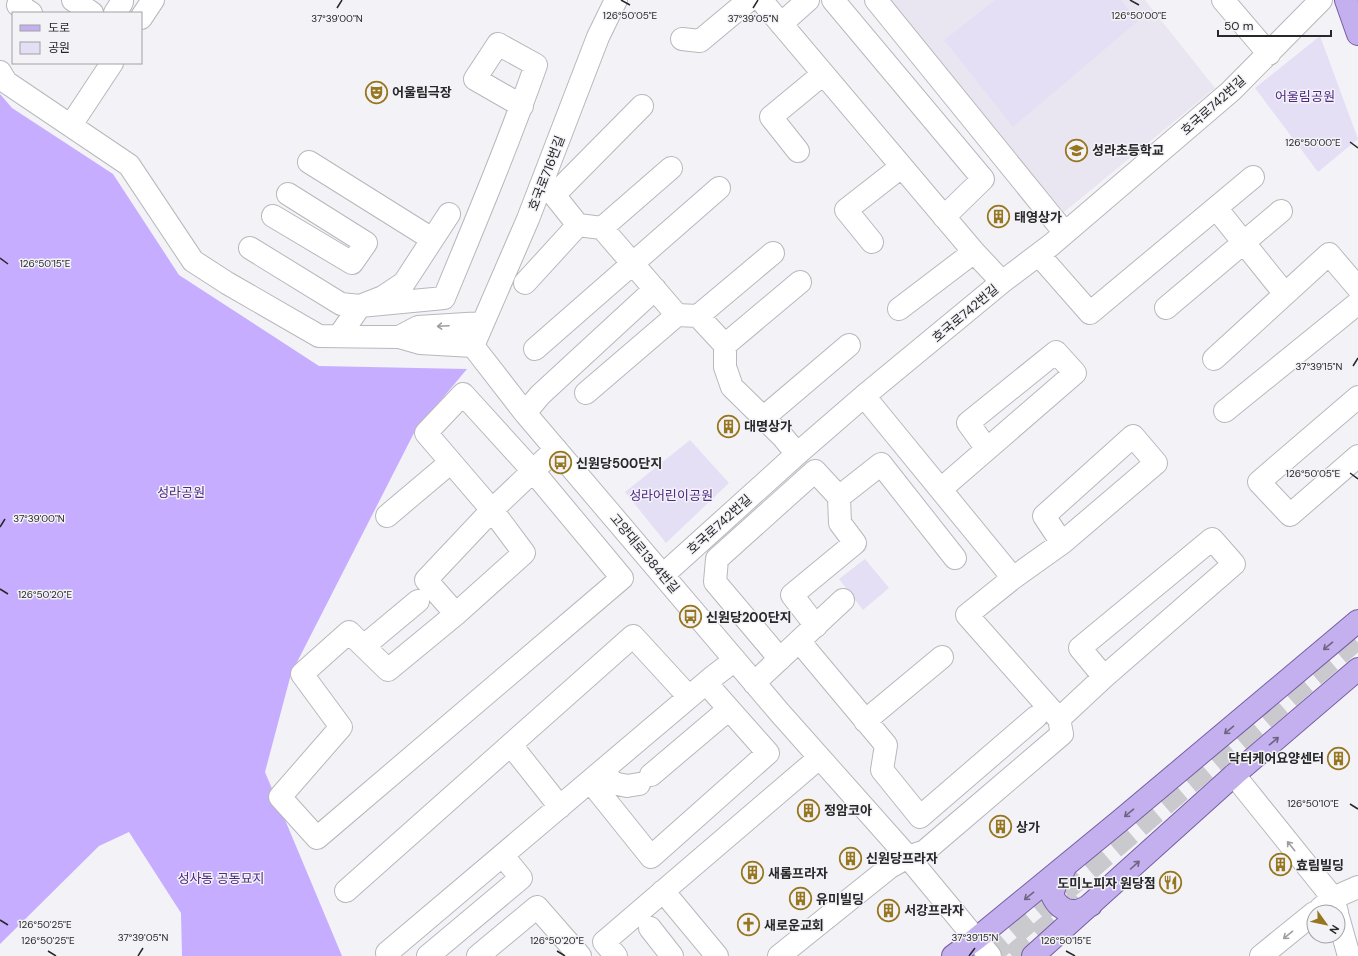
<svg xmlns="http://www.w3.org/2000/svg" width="1358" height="956" viewBox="0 0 1358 956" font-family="'DM Sans','Noto Sans KR',sans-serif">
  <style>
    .built { fill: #e9e6f1 }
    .green { fill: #e5dff6 }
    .forest { fill: #c6adff }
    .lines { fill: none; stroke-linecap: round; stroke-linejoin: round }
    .major-tunnel { stroke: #cac9cd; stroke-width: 22; stroke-dasharray: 22 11; stroke-linecap: butt }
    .minor-casing { stroke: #b8b7bc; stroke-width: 24 }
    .major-casing { stroke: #755ea3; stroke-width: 24 }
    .minor { stroke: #fff; stroke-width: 22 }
    .major { stroke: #c5b0ef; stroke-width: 22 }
    .oneway { stroke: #9e9e9f }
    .oneway2 { stroke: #6f6582 }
    .ticks { fill: none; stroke: #282729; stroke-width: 1.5 }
    .labels { text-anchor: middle; stroke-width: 3; stroke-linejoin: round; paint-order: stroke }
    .poi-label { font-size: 13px; font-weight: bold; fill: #282729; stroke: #f3f2f6; text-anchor: start }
    .park-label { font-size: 13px; fill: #4e2884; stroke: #f3f2f6 }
    .street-label { font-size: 13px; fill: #282729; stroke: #f3f2f6 }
    .ticks-label { font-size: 10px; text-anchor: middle; fill: #282729; stroke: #f3f2f6; stroke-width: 3; stroke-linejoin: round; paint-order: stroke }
  </style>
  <rect width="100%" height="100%" fill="#f3f2f6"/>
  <path class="built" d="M 890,0 L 1145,0 L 1215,88 L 1064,212 Z"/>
  <path class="green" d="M 995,0 L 1121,0 L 1138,21 L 1013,127 L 944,40 Z
    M 1320,36 L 1358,139 L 1318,172 L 1255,88 Z
    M 690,440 L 729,483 L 666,543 L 625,492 Z
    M 865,559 L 889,588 L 863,610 L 839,579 Z"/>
  <path class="forest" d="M 0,94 L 12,108 L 113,174 L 179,275 L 319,366 L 467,369 L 415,431 L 291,674 L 265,772 L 342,956 L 182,956 L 181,913 L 129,832 L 99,846 L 0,944 Z"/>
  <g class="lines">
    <path class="major-tunnel" d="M 989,956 L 1358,638
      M 1012,956 L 1080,899"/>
    <defs>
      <path id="minor" d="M 21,0 L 18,5 L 31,13
        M 73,0 L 92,13
        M 761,0 L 974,252 L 1002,282
        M 833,0 L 983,179 L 944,217
        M 876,0 L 1065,233
        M 1223,0 L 1269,54
        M 115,13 L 122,2 L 122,0
        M 141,18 L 153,0
        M 781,24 L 808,0
        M 682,39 L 700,41 L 749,0
        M 0,72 L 6,82 L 129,165 L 193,261 L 227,283 L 319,336 L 399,337 L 420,343 L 473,346
        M 642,106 L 554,195 L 578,225 L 602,228 L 677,315
        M 71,125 L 112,63
        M 798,151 L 771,117 L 823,74
        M 309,162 L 432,239
        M 1216,208 L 1285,294
        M 273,216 L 352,263 L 366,243 L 288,194
        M 602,228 L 671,168
        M 872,242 L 846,210 L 901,167
        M 250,248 L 341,304 L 360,306 L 383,297 L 404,283 L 449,214
        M 1039,255 L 1090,313 L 1253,177
        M 525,283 L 578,225
        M 1166,308 L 1281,211
        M 899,309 L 974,252
        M 698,316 L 725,345 L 725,367 L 732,387 L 783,437 L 797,454
        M 339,336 L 360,306 L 444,298 C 476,221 508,144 536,65 L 498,44 L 475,79 L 522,106
        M 399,337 L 418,327 L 482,323
        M 725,345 L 800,282
        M 473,346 L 525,413 L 780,713 L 908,857 L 990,956
        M 473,346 L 528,219 L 598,37 L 616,0
        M 535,349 L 719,188
        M 1214,359 L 1329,254 L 1358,288
        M 586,393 L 677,315 L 698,316 L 773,253
        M 463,394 L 533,471 L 622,578 L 317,838 L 280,797 L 341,727 L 302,674 L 349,632 L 388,670 L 456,614 L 524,553 L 492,510 L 426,433 Z
        M 1358,397 L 1259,482 L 1290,515 L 1358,456
        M 1225,411 L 1358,303
        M 525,413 L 540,395 L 655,289
        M 763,418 L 849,345
        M 941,489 L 1075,373 L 1056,352 L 968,423 L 987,449
        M 387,516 L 451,462
        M 663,575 L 797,454 L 864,396 L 1002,282 L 1051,245 L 1231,91 L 1321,0
        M 1013,578 L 1062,543 L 1156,463 L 1133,436 L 1044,516 L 1062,543
        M 456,614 L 426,580 L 492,510 L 556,449
        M 816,626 L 792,595 L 855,543 L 840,523 L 839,497
        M 799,641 L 886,745 L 882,770 L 920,817 L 1036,717
        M 364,646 L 418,601
        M 780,659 L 715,582 L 717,559 L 815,471 L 839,497 L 881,464 L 955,558
        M 754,683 L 843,600
        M 1059,719 L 1104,677 L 1234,564 L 1212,539 L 1080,648 L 1104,677
        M 865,721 L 942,657
        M 511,745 L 560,807
        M 603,770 L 613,783 L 627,786 L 639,784
        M 651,775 L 729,709
        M 1234,775 L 1333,898 L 1337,912
        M 590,781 L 651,857 L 768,753 L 706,683
        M 346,891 L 633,636 L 689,697
        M 663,891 L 717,956
        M 1321,908 L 1333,898 L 1358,887
        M 1338,917 L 1349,956
        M 650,928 L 672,956
        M 390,956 L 387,953 L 714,676 L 735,660
        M 428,956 L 521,878 L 503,856
        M 478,956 L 537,907 L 580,956
        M 616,956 L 604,942 L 819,758
        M 779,956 L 890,867 L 908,857 L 925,851 L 1062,734 L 1059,719 L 967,615 L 1013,578 L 864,396
        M 1261,956 L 1314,913"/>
      <path id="major" d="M 1346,0 L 1358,34
        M 1064,870 L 1057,879 L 1052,895 C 1056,904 1063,912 1075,911 C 1080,911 1086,907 1091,905
        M 953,956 L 976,939 L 1121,820 L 1358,621
        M 1033,956 L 1234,775 L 1358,669"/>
    </defs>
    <use href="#minor" class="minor-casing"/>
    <use href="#major" class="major-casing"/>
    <use href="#minor" class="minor"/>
    <use href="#major" class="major"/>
  </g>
  <defs><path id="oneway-shaft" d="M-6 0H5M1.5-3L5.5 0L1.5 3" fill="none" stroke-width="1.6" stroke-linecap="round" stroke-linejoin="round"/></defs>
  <g class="oneway">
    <use href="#oneway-shaft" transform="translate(443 326) rotate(177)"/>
    <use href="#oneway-shaft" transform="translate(1291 846) rotate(-129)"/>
    <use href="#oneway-shaft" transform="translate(1288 935) rotate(141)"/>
  </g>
  <g class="oneway2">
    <use href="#oneway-shaft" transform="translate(1328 646) rotate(140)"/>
    <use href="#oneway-shaft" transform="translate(1229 730) rotate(140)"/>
    <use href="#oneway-shaft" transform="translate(1274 741) rotate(-40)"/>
    <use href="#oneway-shaft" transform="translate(1129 813) rotate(140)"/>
    <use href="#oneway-shaft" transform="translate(1135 865) rotate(-42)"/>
    <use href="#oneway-shaft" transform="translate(1029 896) rotate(141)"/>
  </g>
  <path class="ticks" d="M 621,0 L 630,5M 1130,0 L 1139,5M 337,8 L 342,0M 753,8 L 758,0M 1350,142 L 1358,148M 0,258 L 8,264M 1353,366 L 1358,358M 1350,473 L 1358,479M 0,527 L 5,519M 0,589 L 8,594M 1350,804 L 1358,809M 0,920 L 8,925M 48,951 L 56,956M 557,951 L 565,956M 1066,951 L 1075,956M 138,956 L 143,948M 969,956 L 975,948"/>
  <defs>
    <symbol id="theatre-ring" viewBox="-11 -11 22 22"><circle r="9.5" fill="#f3f2f6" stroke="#96761e" stroke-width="1.5"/><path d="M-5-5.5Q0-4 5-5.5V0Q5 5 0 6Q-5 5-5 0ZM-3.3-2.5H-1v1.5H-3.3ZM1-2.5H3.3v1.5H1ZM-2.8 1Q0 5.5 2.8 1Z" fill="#96761e"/></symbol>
    <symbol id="school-ring" viewBox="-11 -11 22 22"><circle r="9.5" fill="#f3f2f6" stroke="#96761e" stroke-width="1.5"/><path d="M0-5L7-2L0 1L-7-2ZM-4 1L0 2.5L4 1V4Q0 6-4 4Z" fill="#96761e"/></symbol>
    <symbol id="building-ring" viewBox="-11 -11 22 22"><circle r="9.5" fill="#f3f2f6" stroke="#96761e" stroke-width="1.5"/><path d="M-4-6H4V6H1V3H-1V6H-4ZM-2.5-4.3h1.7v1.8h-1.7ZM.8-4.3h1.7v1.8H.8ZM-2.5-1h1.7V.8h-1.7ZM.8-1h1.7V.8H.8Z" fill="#96761e"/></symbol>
    <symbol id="bus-ring" viewBox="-11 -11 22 22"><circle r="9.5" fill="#f3f2f6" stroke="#96761e" stroke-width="1.5"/><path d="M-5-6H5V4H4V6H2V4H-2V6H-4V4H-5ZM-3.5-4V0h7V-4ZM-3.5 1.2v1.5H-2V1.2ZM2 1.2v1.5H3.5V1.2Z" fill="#96761e"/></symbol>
    <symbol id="restaurant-ring" viewBox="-11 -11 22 22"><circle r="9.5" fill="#f3f2f6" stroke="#96761e" stroke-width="1.5"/><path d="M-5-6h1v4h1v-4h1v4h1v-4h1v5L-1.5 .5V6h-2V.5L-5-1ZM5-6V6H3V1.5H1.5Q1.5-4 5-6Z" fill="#96761e"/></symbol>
    <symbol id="church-ring" viewBox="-11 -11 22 22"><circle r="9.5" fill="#f3f2f6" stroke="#96761e" stroke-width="1.5"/><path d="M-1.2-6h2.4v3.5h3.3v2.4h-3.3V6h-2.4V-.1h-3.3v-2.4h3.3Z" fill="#96761e"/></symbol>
  </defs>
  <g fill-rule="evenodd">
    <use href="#theatre-ring" x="364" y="80" width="25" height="25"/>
    <use href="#school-ring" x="1064" y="138" width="25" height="25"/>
    <use href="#building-ring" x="986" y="204" width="25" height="25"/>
    <use href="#building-ring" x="716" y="414" width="25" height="25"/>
    <use href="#bus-ring" x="548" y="450" width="25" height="25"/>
    <use href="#bus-ring" x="678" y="604" width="25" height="25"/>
    <use href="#building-ring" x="1326" y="746" width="25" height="25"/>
    <use href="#building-ring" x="796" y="798" width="25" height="25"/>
    <use href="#building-ring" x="988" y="814" width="25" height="25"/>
    <use href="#building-ring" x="838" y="846" width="25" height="25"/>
    <use href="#building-ring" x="1268" y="852" width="25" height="25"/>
    <use href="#building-ring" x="740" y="860" width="25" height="25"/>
    <use href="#restaurant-ring" x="1158" y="870" width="25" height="25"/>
    <use href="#building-ring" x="788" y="886" width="25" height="25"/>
    <use href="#building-ring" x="876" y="898" width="25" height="25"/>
    <use href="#church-ring" x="736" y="912" width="25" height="25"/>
  </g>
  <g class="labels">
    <g class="poi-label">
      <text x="392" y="97">어울림극장</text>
      <text x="1092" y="155">성라초등학교</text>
      <text x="1014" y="222">태영상가</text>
      <text x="744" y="431">대명상가</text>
      <text x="576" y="468">신원당500단지</text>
      <text x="706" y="622">신원당200단지</text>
      <text x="1324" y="763" text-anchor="end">닥터케어요양센터</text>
      <text x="824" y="815">정암코아</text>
      <text x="1016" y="832">상가</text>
      <text x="866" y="863">신원당프라자</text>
      <text x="1296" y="870">효림빌딩</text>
      <text x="768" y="878">새롬프라자</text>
      <text x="1156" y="888" text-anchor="end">도미노피자 원당점</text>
      <text x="816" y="904">유미빌딩</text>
      <text x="904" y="915">서강프라자</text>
      <text x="764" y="930">새로운교회</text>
    </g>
    <g class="park-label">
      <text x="1305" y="101">어울림공원</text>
      <text x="181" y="497">성라공원</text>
      <text x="671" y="500">성라어린이공원</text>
      <text x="221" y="883">성사동 공동묘지</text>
    </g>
    <g class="street-label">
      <text transform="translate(1213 105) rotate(-42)" y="5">호국로742번길</text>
      <text transform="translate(546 173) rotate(-69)" y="5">호국로716번길</text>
      <text transform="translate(965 313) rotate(-40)" y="5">호국로742번길</text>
      <text transform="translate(719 524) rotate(-42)" y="5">호국로742번길</text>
      <text transform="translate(645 553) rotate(50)" y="5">고양대로1384번길</text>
    </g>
  </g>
  <g class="ticks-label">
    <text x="1139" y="19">126°50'00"E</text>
    <text x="630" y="19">126°50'05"E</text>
    <text x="337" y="22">37°39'00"N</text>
    <text x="753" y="22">37°39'05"N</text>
    <text x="1313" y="146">126°50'00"E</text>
    <text x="45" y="267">126°50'15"E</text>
    <text x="1319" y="370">37°39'15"N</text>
    <text x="1313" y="477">126°50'05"E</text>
    <text x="39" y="522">37°39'00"N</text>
    <text x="45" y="598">126°50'20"E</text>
    <text x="1313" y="807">126°50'10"E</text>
    <text x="45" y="928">126°50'25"E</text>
    <text x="143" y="941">37°39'05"N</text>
    <text x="975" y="941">37°39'15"N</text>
    <text x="48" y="944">126°50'25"E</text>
    <text x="557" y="944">126°50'20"E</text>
    <text x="1066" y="944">126°50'15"E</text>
  </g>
  <rect x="12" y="12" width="130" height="52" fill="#f3f2f6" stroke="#a2a1a4"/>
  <rect x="20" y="25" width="20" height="6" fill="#c5b0ef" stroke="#a2a1a4"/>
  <text x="48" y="32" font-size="12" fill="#282729">도로</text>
  <rect x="20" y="42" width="20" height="12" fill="#e5dff6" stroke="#a2a1a4"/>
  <text x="48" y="52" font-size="12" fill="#282729">공원</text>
  <g transform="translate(1326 924) rotate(123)"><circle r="19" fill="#f3f2f6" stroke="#a2a1a4"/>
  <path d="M0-3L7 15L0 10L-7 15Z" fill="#96761e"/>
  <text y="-6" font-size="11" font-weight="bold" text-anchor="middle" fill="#282729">N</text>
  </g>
  <path d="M1218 30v6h113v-6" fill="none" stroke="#282729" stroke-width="2"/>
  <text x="1224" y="30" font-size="12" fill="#282729" stroke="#f3f2f6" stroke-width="3" paint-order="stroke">50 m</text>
</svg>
